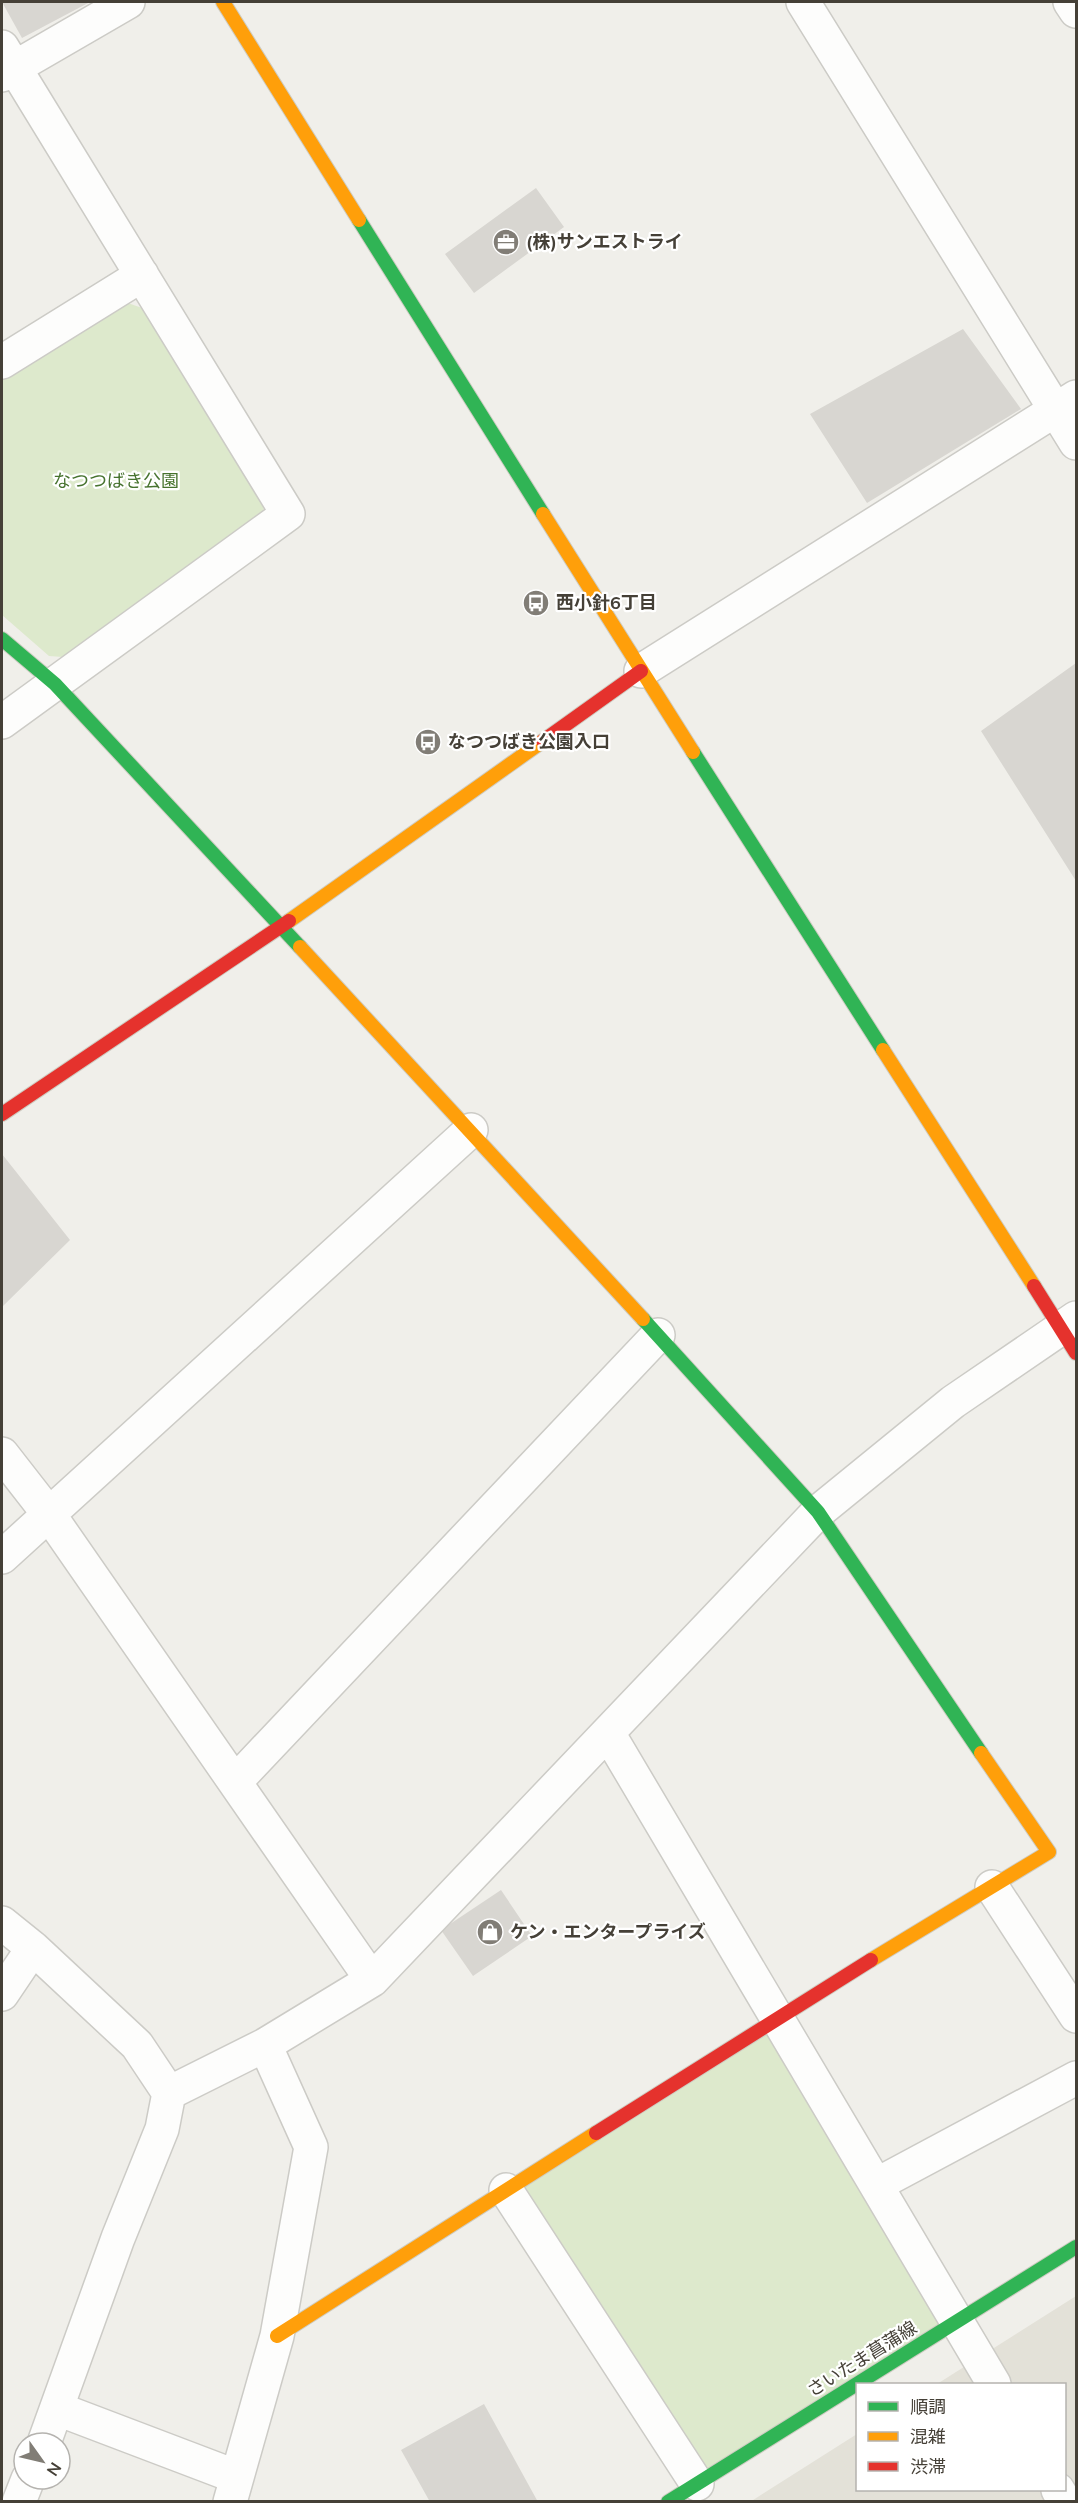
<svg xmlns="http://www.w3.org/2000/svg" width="1078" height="2503" viewBox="0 0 1078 2503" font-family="Mulish,'Noto Sans JP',sans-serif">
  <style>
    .residential { fill: #e3e1d8 }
    .green { fill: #dde9cc }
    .building { fill: #d8d6d1 }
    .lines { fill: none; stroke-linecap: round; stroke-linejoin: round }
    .street-casing { stroke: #cccbc6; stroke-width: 36 }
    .fast-casing { stroke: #ceccc2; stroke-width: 16 }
    .slow-casing { stroke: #ceccc2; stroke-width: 16 }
    .jam-casing { stroke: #ceccc2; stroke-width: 16 }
    .street { stroke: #fdfdfc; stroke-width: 33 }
    .fast { stroke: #30b455; stroke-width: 14 }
    .slow { stroke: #ff9f0a; stroke-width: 14 }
    .jam { stroke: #e5322d; stroke-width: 14 }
    .labels { text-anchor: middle; stroke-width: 4.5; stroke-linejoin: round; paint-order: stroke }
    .poi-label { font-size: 18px; font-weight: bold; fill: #454037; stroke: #fff; text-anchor: start }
    .park-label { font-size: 18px; fill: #47732f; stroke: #fff }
    .street-label { font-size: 18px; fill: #454037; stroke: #fff }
  </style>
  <rect width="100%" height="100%" fill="#f0efea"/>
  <path class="residential" d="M 1076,2296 L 1076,2501 L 750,2502 L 857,2434 L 858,2490 L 1064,2490 L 1064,2384 L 937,2384 Z"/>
  <path class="green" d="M 122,301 L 145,309 L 265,501 L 261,523 L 63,657 L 49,656 L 2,615 L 2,375 Z
    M 777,2017 L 956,2321 L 697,2484 L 506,2190 Z"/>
  <path class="building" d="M 2,2 L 90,2 L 22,38 Z
    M 536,188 L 564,227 L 474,293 L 445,254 Z
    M 963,329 L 1021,409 L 867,503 L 810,414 Z
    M 1076,663 L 1076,881 L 981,731 Z
    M 2,1154 L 70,1240 L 2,1307 Z
    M 501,1890 L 532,1936 L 473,1976 L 441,1930 Z
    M 484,2404 L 538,2502 L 430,2502 L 401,2450 Z"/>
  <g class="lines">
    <defs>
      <path id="street" d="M 803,2 L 1076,443
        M 1070,2 L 1076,11
        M 2,47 L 288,514 L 2,722
        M 2,75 L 128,2
        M 2,362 L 142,275
        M 641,671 L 1076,397
        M 2,1454 L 48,1513 L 372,1980
        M 2,1557 L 471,1130
        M 608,1733 L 994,2384
        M 235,1782 L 658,1335
        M 992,1887 L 1076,2016
        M 2,1923 L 33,1948 L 137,2045 L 169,2093 L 162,2129 L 118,2238 L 44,2443
        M 2,1994 L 33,1948
        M 169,2093 L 265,2045 L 372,1980 L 818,1512 L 953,1402 L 1076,1318
        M 876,2185 L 1076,2078
        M 506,2190 L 697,2484
        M 58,2409 L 237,2477
        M 1058,2490 L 1065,2502
        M 19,2502 L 28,2479
        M 230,2502 L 277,2336 L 311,2147 L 265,2045"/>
      <path id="fast" d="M 359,220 L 543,514
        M 2,639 L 55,684 L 300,947
        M 693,752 L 883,1050
        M 643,1319 L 818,1512 L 981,1753
        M 668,2502 L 1076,2247"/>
      <path id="slow" d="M 223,2 L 359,220
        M 543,514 L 693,752
        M 289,921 L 543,741
        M 300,947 L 643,1319
        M 883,1050 L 1034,1286
        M 871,1960 L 1049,1852 L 981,1753
        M 277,2336 L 596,2133"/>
      <path id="jam" d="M 543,741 L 641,671
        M 2,1114 L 289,921
        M 1034,1286 L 1076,1353
        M 596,2133 L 871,1960"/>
    </defs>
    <use href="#street" class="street-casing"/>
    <use href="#fast" class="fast-casing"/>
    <use href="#slow" class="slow-casing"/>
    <use href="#jam" class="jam-casing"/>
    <use href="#street" class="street"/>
    <use href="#fast" class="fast"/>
    <use href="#slow" class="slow"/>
    <use href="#jam" class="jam"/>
  </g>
  <defs>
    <symbol id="office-disc" viewBox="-11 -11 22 22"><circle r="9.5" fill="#817d76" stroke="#fff"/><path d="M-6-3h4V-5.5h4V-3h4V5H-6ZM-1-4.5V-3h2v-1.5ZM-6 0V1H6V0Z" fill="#fff"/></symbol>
    <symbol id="bus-disc" viewBox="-11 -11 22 22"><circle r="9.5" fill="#817d76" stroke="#fff"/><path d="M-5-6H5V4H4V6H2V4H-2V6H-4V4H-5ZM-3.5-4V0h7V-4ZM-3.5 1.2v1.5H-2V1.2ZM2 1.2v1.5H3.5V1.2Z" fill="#fff"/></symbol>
    <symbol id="shop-disc" viewBox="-11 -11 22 22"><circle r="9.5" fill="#817d76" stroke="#fff"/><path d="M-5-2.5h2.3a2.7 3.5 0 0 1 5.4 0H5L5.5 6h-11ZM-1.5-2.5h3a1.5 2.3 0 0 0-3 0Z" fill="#fff"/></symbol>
  </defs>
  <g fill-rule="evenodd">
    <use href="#office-disc" x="491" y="227" width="30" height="30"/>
    <use href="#bus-disc" x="521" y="588" width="30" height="30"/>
    <use href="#bus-disc" x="413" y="727" width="30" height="30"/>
    <use href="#shop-disc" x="475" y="1917" width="30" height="30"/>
  </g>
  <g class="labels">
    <g class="poi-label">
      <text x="526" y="248">(株)サンエストライ</text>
      <text x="556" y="609">西小針6丁目</text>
      <text x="448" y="748">なつつばき公園入口</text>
      <text x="510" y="1938">ケン・エンタープライズ</text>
    </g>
    <g class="park-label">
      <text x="116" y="487">なつつばき公園</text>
    </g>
    <g class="street-label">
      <text transform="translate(862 2359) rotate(-32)" y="6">さいたま菖蒲線</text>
    </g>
  </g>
  <rect width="1078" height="2503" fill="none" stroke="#454037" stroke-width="6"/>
  <rect x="856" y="2383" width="210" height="108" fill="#ffffff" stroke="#b5b3af" stroke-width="1.5"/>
  <rect x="868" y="2402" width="30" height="9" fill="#30b455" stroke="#b5b3af" stroke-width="1.5"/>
  <text x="910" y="2413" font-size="18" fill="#454037">順調</text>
  <rect x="868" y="2432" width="30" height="9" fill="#ff9f0a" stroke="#b5b3af" stroke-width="1.5"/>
  <text x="910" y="2443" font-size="18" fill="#454037">混雑</text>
  <rect x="868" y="2462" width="30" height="9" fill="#e5322d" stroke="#b5b3af" stroke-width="1.5"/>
  <text x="910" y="2473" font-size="18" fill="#454037">渋滞</text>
  <g transform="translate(42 2461) rotate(124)"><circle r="28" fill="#ffffff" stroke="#b5b3af" stroke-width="1.5"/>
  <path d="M0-4.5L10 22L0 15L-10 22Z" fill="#817d76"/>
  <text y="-9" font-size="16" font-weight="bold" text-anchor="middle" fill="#454037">N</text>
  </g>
</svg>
